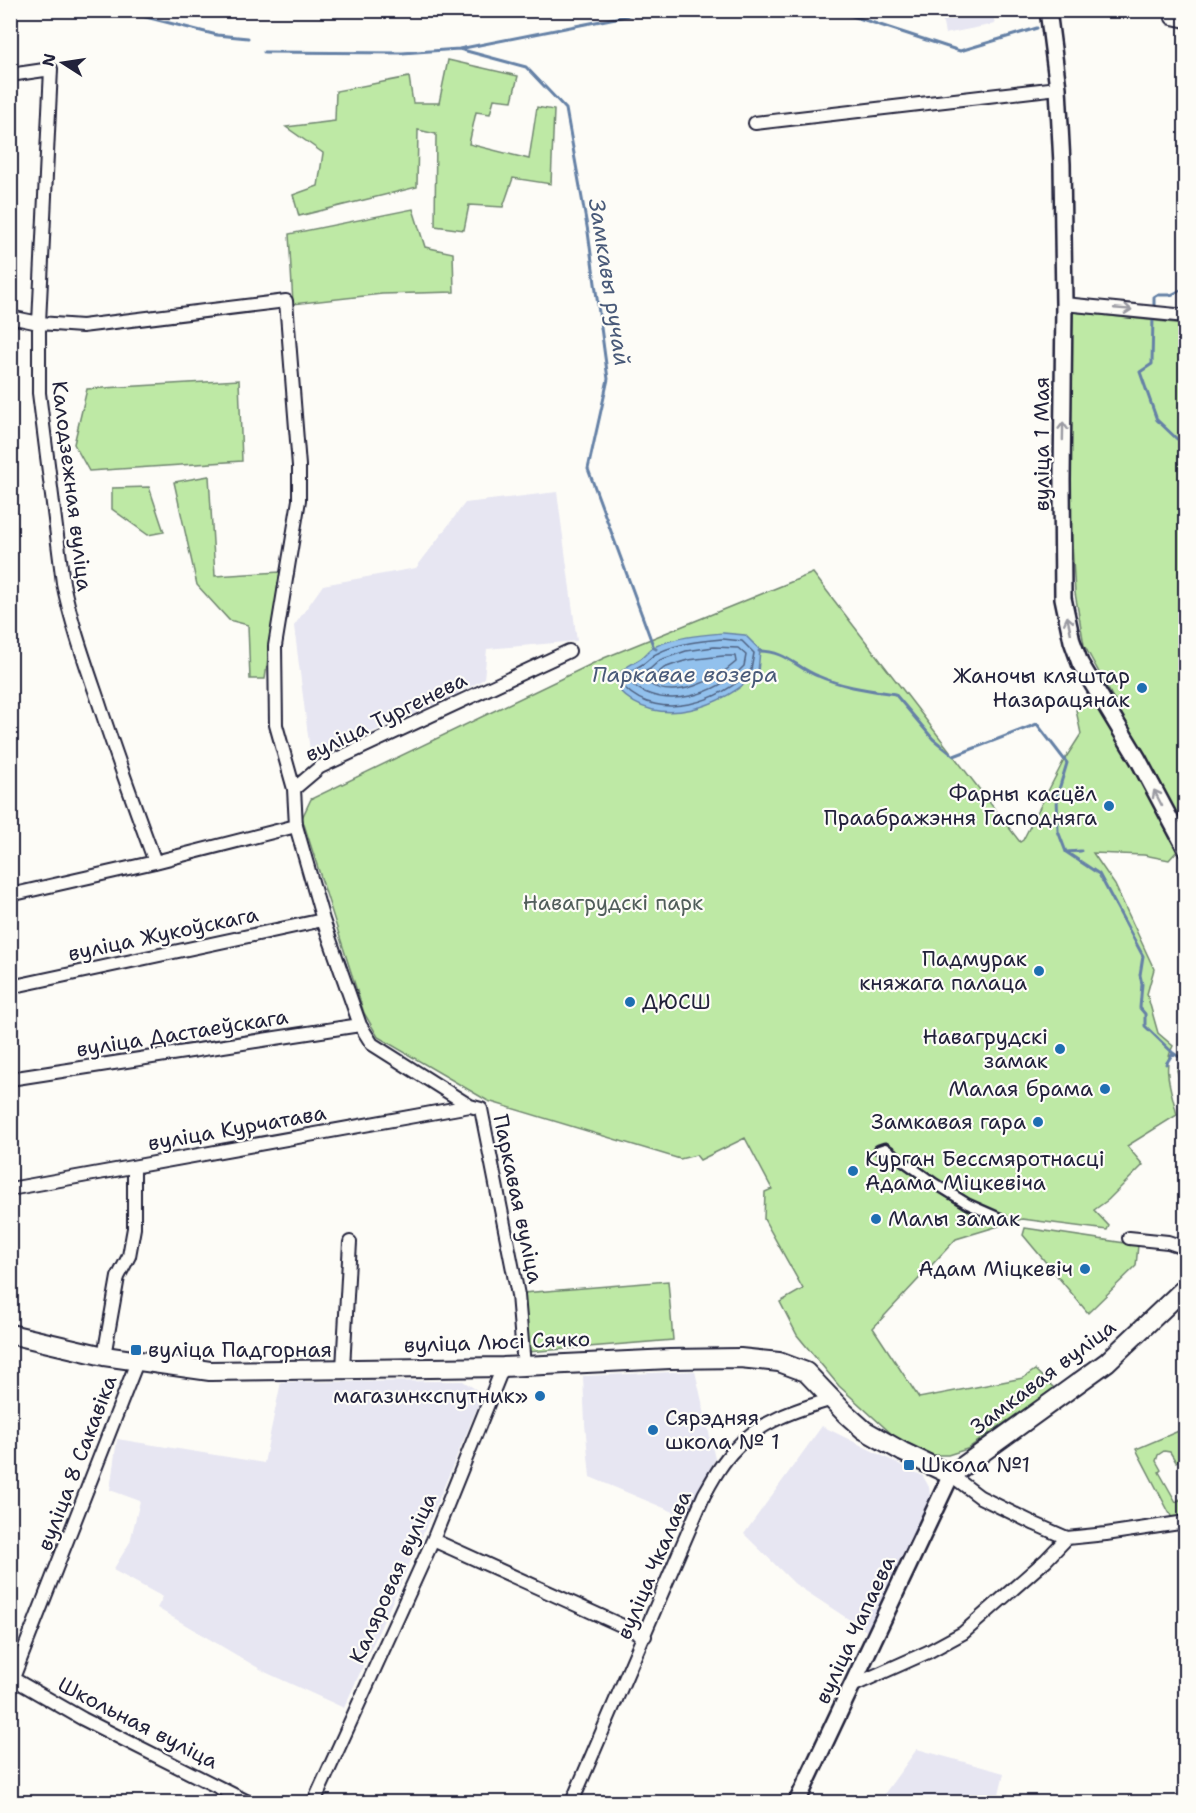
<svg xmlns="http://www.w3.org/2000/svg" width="1196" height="1813" viewBox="0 0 1196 1813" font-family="'Shantell Sans',sans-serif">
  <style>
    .built { fill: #e7e6f2 }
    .green { fill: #bee9a5; stroke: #708670; stroke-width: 1.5 }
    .water { fill: #92c1ed; stroke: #6581a6; stroke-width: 1.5 }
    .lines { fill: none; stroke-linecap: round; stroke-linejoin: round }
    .shore { stroke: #4f6282; stroke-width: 1.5 }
    .stream { stroke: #6581a6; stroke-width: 3 }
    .pedestrian-casing { stroke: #22223b; stroke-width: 13 }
    .minor-casing { stroke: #22223b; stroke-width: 16 }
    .tertiary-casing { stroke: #22223b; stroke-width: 20 }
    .primary-casing { stroke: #22223b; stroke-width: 22 }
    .pedestrian { stroke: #fdfcf7; stroke-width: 8 }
    .minor { stroke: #fdfcf7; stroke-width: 12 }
    .tertiary { stroke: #fdfcf7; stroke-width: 15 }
    .primary { stroke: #fdfcf7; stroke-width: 18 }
    .oneway { stroke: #9a9aa2 }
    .poi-dot { fill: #1f6fb2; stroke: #fdfcf7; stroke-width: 2 }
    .labels { text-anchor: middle; stroke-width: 4.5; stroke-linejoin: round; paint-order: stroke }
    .street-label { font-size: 21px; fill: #22223b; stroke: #fdfcf7 }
    .poi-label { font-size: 21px; fill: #22223b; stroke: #fdfcf7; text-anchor: end }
    .park-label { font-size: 21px; fill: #515e5b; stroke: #fdfcf7 }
    .water-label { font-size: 22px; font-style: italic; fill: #495a79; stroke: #fdfcf7 }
  </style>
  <rect width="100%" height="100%" fill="#fdfcf7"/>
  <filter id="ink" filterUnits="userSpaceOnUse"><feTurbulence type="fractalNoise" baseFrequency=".0167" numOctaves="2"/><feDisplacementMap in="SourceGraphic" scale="12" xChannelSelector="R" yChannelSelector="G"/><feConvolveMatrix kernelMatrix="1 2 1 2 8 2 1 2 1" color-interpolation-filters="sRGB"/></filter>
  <g filter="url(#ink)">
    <path class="built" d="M 941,11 L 992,11 L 995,24 L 945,34 Z
      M 557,492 L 577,641 L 487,649 L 484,679 L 450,698 L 311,759 L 294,626 L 323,585 L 416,568 L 465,503 Z
      M 695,1371 L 715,1459 L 688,1518 L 590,1477 L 585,1424 L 583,1376 Z
      M 463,1381 L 483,1394 L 437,1503 L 344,1708 L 267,1673 L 157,1608 L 163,1597 L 113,1570 L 130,1542 L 140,1501 L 110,1490 L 117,1439 L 264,1463 L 281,1382 Z
      M 822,1426 L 923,1476 L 929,1487 L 931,1502 L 868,1632 L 795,1584 L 744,1534 Z
      M 917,1749 L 1004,1773 L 997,1802 L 882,1802 L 885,1793 Z"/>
    <path class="green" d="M 448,60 L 518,76 L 512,101 L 494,99 L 490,114 L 476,112 L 469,144 L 529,159 L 537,107 L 554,110 L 551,184 L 513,178 L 503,207 L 469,205 L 464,230 L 435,226 L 436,134 L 418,130 L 417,187 L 299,216 L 293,195 L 318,186 L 323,153 L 286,127 L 335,121 L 336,91 L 409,77 L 413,103 L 439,103 Z
      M 413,209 L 425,247 L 453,253 L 454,292 L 382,294 L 293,304 L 289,234 Z
      M 1073,312 L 1185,324 L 1185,829 L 1084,645 L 1075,593 L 1068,476 Z
      M 239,380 L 242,461 L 89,471 L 74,444 L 87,389 Z
      M 209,476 L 215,576 L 280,572 L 265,679 L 250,679 L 248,625 L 229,620 L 197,585 L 174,482 Z
      M 149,487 L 164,532 L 148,535 L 112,509 L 112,488 Z
      M 813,573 L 1020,842 L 1023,840 L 1063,762 L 1081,734 L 1076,710 L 1083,702 L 1104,711 L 1178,850 L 1169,860 L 1144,855 L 1093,853 L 1115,885 L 1154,969 L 1147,994 L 1158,1033 L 1173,1046 C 1161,1068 1172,1092 1177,1115 L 1127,1146 L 1143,1165 L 1108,1200 L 1094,1210 L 1109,1226 L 1107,1230 L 1022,1219 L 956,1239 L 873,1328 L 919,1398 L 1023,1378 L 1035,1370 L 1054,1388 L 967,1449 L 948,1455 L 928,1455 L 905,1446 L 839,1386 L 797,1335 L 780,1302 L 803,1289 L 764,1219 L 765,1192 L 772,1189 L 745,1138 L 700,1160 L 696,1155 L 680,1159 L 488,1101 L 378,1037 L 364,1013 L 302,818 L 311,799 L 604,658 Z
      M 1185,1058 L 1185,1103 L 1177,1070 Z
      M 1025,1228 L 1138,1245 L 1136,1266 L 1088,1313 L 1023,1235 Z
      M 668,1281 L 673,1340 L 528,1352 L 523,1293 Z
      M 1181,1430 L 1185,1437 L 1185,1471 L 1179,1460 L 1176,1462 L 1170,1452 L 1164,1451 L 1158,1455 L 1156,1461 L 1161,1470 L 1159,1472 L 1176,1502 L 1180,1499 L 1183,1504 L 1185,1503 L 1185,1517 L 1173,1520 L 1136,1449 Z"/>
    <path class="water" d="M 723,633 L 745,635 L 760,650 L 758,672 C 725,706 657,732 619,690 C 616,669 624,669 640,659 C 645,656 649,650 654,647 C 675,637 700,635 723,633 Z"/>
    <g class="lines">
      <path class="shore" d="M 723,639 L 742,641 L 754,653 L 751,670 C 722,701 660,723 625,688 C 623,672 632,671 643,664 C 648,661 652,655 658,653 C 678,643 701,641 723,639 Z
        M 714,647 L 738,648 L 746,655 L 744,666 C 717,695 665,711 632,684 L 633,678 L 650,669 L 660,660 L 686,651 Z
        M 723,656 L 735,656 L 736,662 C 716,680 674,701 648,683 L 649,680 L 664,668 L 678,663 L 688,660 Z"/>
      <path class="stream" d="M 118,10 L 217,35 L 248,38
        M 834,10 L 960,51 L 1037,28
        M 459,49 L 526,67 L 566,109 L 588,232 L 608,379 L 588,469 L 654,648 L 656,649
        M 264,52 L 402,53 L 459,49 L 626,16 L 639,10
        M 1154,306 L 1154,297 L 1157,295 L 1171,295 L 1183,289 L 1186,264
        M 1153,317 L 1152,364 L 1140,372 L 1157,420 L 1177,439 L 1186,439
        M 759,651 C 786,651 795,667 818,676 C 843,687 868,690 895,694 L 933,739 L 954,756 L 1037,724 L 1067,763 L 1057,796 L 1058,831 L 1066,852 L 1099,874 L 1143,956 L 1140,975 L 1142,984 L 1140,1008 L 1145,1014 L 1145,1026 L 1173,1053 L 1166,1064
        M 1066,852 L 1081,851
        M 1173,1053 L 1186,1061"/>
      <defs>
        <path id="pedestrian" d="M 879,1150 L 885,1148 L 934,1183 L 968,1204 L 1002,1219"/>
        <path id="minor" d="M 1172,18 L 1186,21
          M 10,75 L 51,69 L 39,323 L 39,393 L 63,583 C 71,622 84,659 97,697 C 115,753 135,807 155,862
          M 755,123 L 1058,88
          M 1064,304 L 1186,316
          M 10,317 L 39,323 L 82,326 L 286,301 L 299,466 L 299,500 L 275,646 L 276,725 L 294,789
          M 296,826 L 323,920 L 360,1025 L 372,1044 L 470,1106 L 481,1109 L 518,1295 L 524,1366
          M 10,895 L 155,862 L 296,826 L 294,789 L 320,767 L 569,651
          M 10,987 L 323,920
          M 10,1079 L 360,1025
          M 10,1189 L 470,1106
          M 1129,1238 L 1168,1242 L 1186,1248
          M 104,1356 L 118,1277 L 129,1256 L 134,1228 L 134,1167
          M 343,1368 L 350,1242
          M 951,1475 L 980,1497 L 1035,1524 L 1067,1538 L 1106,1534 L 1186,1522
          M 433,1540 L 645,1636
          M 10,1677 L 83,1719 L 248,1802
          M 13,1678 L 137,1362
          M 852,1686 L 928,1652 L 963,1633 L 1046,1560 L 1067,1538
          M 314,1802 L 433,1540 L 503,1367
          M 572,1802 L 704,1495 C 713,1479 722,1462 735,1449 C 760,1421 798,1409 833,1399"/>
        <path id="tertiary" d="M 1048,10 L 1058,88 L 1062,164 L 1064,304 L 1062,480 L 1063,598 L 1072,641 L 1080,663 L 1138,759 L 1186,849
          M 797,1802 L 951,1475"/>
        <path id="primary" d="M 10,1334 L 104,1356 L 210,1371 L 503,1367 L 670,1359 L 740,1358 L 779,1362 L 806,1372 L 845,1413 L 864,1430 L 903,1452 L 951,1475 L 1107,1362 L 1186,1287"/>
      </defs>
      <use href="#pedestrian" class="pedestrian-casing"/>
      <use href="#minor" class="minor-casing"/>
      <use href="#tertiary" class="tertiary-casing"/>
      <use href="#primary" class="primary-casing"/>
      <use href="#pedestrian" class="pedestrian"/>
      <use href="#minor" class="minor"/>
      <use href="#tertiary" class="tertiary"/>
      <use href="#primary" class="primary"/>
    </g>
    <defs><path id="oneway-shaft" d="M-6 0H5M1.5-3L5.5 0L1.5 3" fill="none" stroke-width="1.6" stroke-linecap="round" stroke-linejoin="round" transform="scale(1.5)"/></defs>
    <g class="oneway">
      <use href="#oneway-shaft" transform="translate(1123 309) rotate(5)"/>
      <use href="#oneway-shaft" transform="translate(1063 431) rotate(-89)"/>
      <use href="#oneway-shaft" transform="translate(1069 625) rotate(-102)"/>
      <use href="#oneway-shaft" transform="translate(1158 798) rotate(-117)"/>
    </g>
  </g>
  <g class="poi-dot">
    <circle cx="1142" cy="688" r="6"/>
    <circle cx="1109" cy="806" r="6"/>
    <circle cx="1039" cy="971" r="6"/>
    <circle cx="630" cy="1002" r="6"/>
    <circle cx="1060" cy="1049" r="6"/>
    <circle cx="1105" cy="1089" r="6"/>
    <circle cx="1038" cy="1122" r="6"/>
    <circle cx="853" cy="1171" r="6"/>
    <circle cx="876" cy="1219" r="6"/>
    <circle cx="1085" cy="1269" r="6"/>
    <rect x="130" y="1344" width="12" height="12" rx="3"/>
    <circle cx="540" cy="1396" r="6"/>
    <circle cx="653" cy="1430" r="6"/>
    <rect x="903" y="1459" width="12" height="12" rx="3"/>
  </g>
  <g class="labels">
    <g class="street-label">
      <text transform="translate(1042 444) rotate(-90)" y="7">вуліца 1 Мая</text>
      <text transform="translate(72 486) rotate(83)" y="7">Калодзежная вуліца</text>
      <text transform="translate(386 717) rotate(-26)" y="7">вуліца Тургенева</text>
      <text transform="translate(163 934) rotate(-12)" y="7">вуліца Жукоўскага</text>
      <text transform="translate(182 1033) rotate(-9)" y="7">вуліца Дастаеўскага</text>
      <text transform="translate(237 1128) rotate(-10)" y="7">вуліца Курчатава</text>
      <text transform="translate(518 1199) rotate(78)" y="7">Паркавая вуліца</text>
      <text transform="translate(497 1342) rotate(-2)" y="7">вуліца Люсі Сячко</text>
      <text transform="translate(1043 1377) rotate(-37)" y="7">Замкавая вуліца</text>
      <text transform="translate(77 1463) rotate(-69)" y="7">вуліца 8 Сакавіка</text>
      <text transform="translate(654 1565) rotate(-67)" y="7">вуліца Чкалава</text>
      <text transform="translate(393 1578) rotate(-66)" y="7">Каляровая вуліца</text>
      <text transform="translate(855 1630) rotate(-65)" y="7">вуліца Чапаева</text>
      <text transform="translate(138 1723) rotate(27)" y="7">Школьная вуліца</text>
    </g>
    <g class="poi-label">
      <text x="1130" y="683">Жаночы кляштар<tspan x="1130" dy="24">Назарацянак</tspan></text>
      <text x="1097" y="801">Фарны касцёл<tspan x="1097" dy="24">Праабражэння Гасподняга</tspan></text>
      <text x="1027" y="966">Падмурак<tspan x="1027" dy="24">княжага палаца</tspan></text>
      <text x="642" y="1009" text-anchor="start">ДЮСШ</text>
      <text x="1048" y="1044">Навагрудскі<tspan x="1048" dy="24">замак</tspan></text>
      <text x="1093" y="1096">Малая брама</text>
      <text x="1026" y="1129">Замкавая гара</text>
      <text x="865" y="1166" text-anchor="start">Курган Бессмяротнасці<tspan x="865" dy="24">Адама Міцкевіча</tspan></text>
      <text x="888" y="1226" text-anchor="start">Малы замак</text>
      <text x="1073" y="1276">Адам Міцкевіч</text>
      <text x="148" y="1357" text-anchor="start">вуліца Падгорная</text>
      <text x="528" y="1403">магазин«спутник»</text>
      <text x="665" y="1425" text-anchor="start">Сярэдняя<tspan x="665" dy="24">школа № 1</tspan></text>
      <text x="921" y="1472" text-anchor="start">Школа №1</text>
    </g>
    <g class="park-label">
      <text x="613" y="910">Навагрудскі парк</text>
    </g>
    <g class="water-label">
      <text transform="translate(610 282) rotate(81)" y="8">Замкавы ручай</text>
      <text x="685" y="682">Паркавае возера</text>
    </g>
  </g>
  <rect width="1196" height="1813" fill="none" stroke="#fdfcf7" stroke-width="36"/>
  <rect x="18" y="18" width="1160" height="1777" fill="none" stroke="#22223b" stroke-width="2" filter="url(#ink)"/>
  <g transform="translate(63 63) rotate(282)" stroke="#fdfcf7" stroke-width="4.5" paint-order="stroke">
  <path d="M0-4.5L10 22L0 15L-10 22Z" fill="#22223b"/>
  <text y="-9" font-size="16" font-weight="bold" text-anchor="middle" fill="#22223b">N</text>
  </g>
</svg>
